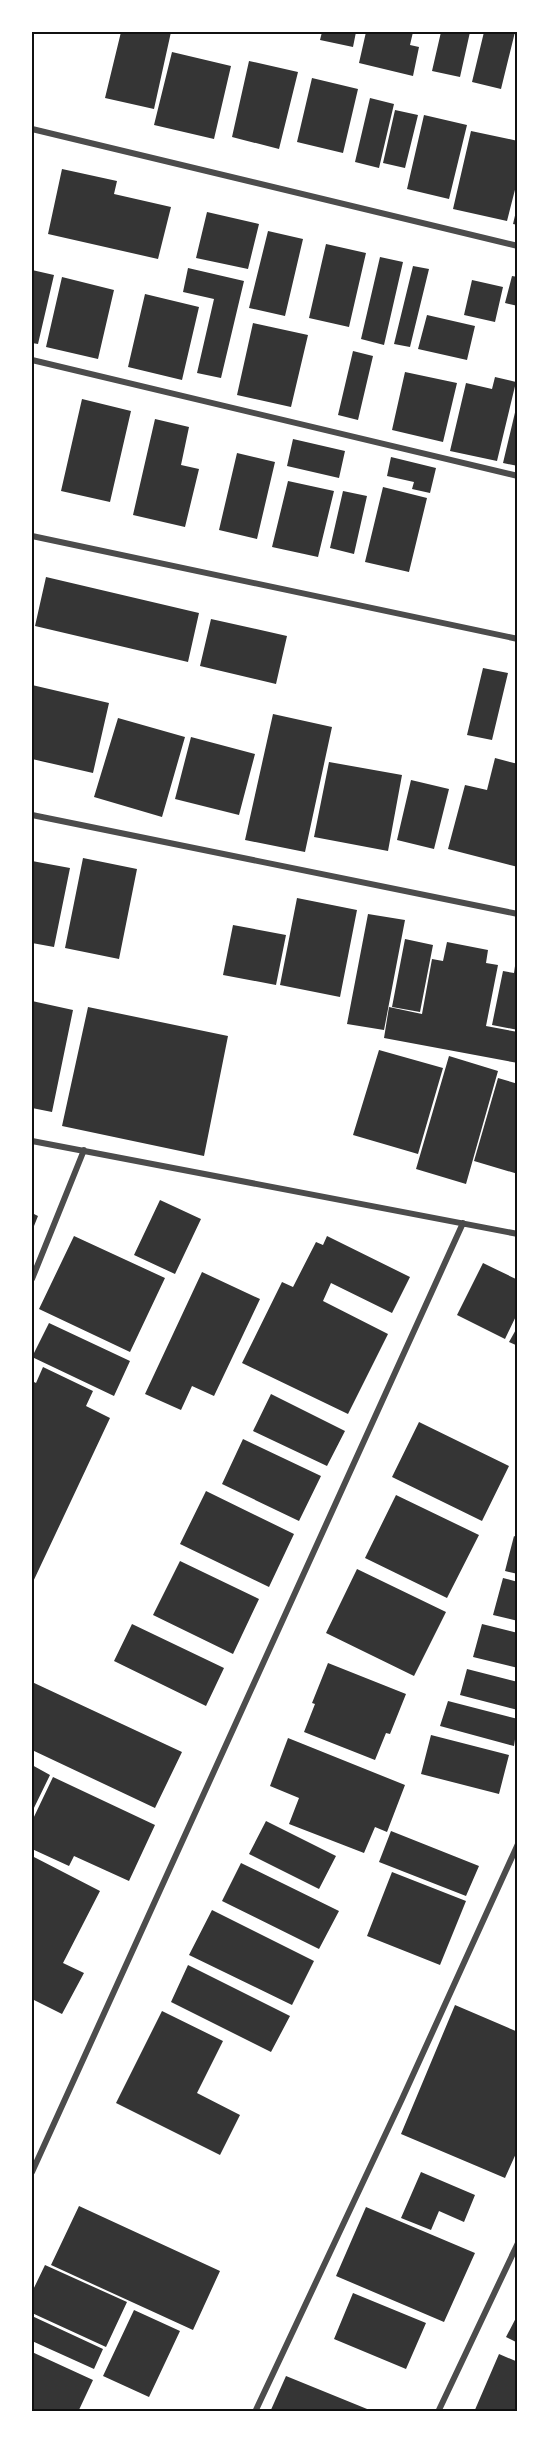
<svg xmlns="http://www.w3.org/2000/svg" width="549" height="2443" viewBox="0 0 549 2443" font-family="Figtree,sans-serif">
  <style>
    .building { fill: #353535 }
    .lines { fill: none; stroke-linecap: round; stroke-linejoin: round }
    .minor { stroke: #4c4c4c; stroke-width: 6 }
    .neatline { fill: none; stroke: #111; stroke-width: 2 }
  </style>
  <rect width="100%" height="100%" fill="#fff"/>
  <path class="building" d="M 121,32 L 171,32 L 154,109 L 105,98 Z
    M 322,32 L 356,32 L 353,47 L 320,40 Z
    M 366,32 L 413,32 L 410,45 L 419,47 L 413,76 L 359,63 Z
    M 441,32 L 470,32 L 460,77 L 432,71 Z
    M 484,32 L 515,32 L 501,89 L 472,82 Z
    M 172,52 L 231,66 L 214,139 L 154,125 Z
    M 249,61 L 298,72 L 279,149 L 232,137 Z
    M 312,78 L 358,89 L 343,153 L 297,142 Z
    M 370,98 L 394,104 L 379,168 L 355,162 Z
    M 395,110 L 418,115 L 405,168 L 383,163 Z
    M 424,115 L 467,125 L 449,199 L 407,189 Z
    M 471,131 L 518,141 L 518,178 L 507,221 L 453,209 Z
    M 62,169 L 117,181 L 114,194 L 171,207 L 158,259 L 48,234 Z
    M 517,207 L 518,207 L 518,225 L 513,224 Z
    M 207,212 L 259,224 L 248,269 L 196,258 Z
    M 268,231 L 303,239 L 285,316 L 249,308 Z
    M 326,244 L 366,253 L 349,327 L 309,318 Z
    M 380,257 L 403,262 L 384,345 L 361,339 Z
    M 413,266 L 429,269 L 410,347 L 394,344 Z
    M 188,268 L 244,281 L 221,378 L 197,373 L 214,299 L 183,292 Z
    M 32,270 L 54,275 L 38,344 L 32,343 Z
    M 512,276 L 518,277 L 518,306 L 505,303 Z
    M 62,277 L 114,290 L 98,359 L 46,347 Z
    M 472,280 L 503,287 L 495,322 L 464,315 Z
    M 145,294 L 199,307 L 182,380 L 128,367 Z
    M 427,315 L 475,326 L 467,360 L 418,349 Z
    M 253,323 L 308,335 L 291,407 L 237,395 Z
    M 353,351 L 373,356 L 358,420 L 338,415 Z
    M 405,372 L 457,383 L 443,442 L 392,430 Z
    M 495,377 L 516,382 L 497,461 L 450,451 L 466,383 L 492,389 Z
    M 82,399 L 131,411 L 110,502 L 61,491 Z
    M 517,404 L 518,405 L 518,466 L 503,463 Z
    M 155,419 L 189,427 L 181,465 L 199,469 L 185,527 L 133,515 Z
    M 293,439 L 345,451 L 339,478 L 287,466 Z
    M 237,453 L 275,462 L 257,539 L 219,530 Z
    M 391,457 L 436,468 L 430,493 L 412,489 L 414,482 L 387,476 Z
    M 288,481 L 334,491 L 318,557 L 272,547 Z
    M 383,487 L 427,498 L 409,572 L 365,562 Z
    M 343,491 L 367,496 L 354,554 L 330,548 Z
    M 46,577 L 199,613 L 188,662 L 35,626 Z
    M 211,619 L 287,636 L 276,684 L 200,666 Z
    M 483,668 L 508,673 L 492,740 L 467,735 Z
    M 32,685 L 109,703 L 93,773 L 32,759 Z
    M 273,714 L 332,727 L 305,852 L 245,840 Z
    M 118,718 L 185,737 L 162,817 L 94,797 Z
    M 191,737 L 255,754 L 239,815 L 175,799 Z
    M 495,758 L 518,764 L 518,867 L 448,849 L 465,785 L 487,790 Z
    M 329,762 L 402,775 L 388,851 L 314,837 Z
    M 411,780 L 449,789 L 434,849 L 397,840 Z
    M 83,858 L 137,869 L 119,959 L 65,948 Z
    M 32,861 L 70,868 L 54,947 L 32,943 Z
    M 297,898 L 357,910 L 340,997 L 280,985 Z
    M 368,914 L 405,920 L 384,1030 L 347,1024 Z
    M 233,925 L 286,935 L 276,985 L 223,975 Z
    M 405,939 L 433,945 L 420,1012 L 392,1007 Z
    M 447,942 L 488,950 L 486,963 L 498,965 L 486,1026 L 518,1032 L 518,1063 L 384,1038 L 389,1007 L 422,1014 L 432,959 L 443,961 Z
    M 516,959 L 518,959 L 518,1030 L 492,1025 L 503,971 L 514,973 Z
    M 32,1001 L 73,1010 L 52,1112 L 32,1108 Z
    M 88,1007 L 228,1036 L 204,1156 L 62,1126 Z
    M 379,1050 L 443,1068 L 418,1154 L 353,1135 Z
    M 449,1056 L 498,1071 L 466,1184 L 416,1169 Z
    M 498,1078 L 518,1084 L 518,1174 L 474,1161 Z
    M 160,1200 L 201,1219 L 175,1274 L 134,1255 Z
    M 32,1213 L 38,1216 L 32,1231 Z
    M 74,1236 L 165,1278 L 130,1352 L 39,1309 Z
    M 327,1236 L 410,1277 L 392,1313 L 331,1283 L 323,1301 L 388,1334 L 348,1414 L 242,1363 L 282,1282 L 293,1287 L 316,1242 L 323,1245 Z
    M 483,1263 L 518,1280 L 518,1312 L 505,1339 L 457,1315 Z
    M 202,1272 L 260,1299 L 214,1396 L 192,1386 L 181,1410 L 145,1394 Z
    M 49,1323 L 130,1361 L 114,1396 L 32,1357 Z
    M 518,1326 L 518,1346 L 509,1342 Z
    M 43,1367 L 93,1391 L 86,1406 L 110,1418 L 32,1584 L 32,1381 L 36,1383 Z
    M 271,1394 L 345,1431 L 327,1466 L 253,1431 Z
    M 419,1422 L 509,1466 L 482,1521 L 392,1477 Z
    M 243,1439 L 321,1476 L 299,1521 L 222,1484 Z
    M 206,1491 L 294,1534 L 269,1587 L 180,1544 Z
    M 396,1495 L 479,1535 L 447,1598 L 365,1558 Z
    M 514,1536 L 518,1538 L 518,1574 L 505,1571 Z
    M 180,1561 L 259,1599 L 233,1654 L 153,1615 Z
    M 357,1569 L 446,1612 L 414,1676 L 326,1633 Z
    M 503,1578 L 518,1582 L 518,1621 L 493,1615 Z
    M 132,1624 L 224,1668 L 206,1706 L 114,1661 Z
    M 482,1624 L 518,1633 L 518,1668 L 473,1657 Z
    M 328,1663 L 406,1694 L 390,1734 L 386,1733 L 375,1760 L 304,1732 L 315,1704 L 312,1703 Z
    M 467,1669 L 518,1682 L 518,1710 L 460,1695 Z
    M 32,1682 L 182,1752 L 155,1808 L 32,1750 Z
    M 448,1701 L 518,1719 L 514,1746 L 440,1726 Z
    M 431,1735 L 509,1755 L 499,1794 L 421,1774 Z
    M 288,1738 L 405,1785 L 387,1832 L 375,1827 L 364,1853 L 289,1824 L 299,1798 L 270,1786 Z
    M 32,1765 L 50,1775 L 32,1812 Z
    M 53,1777 L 155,1825 L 129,1881 L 74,1856 L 69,1866 L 32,1849 L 32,1821 Z
    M 266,1821 L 336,1856 L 319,1889 L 249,1854 Z
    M 391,1831 L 479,1866 L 466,1896 L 379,1862 Z
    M 32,1856 L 100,1891 L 63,1963 L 84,1973 L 62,2014 L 32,1999 Z
    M 241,1863 L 339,1911 L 319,1949 L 222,1901 Z
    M 392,1872 L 466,1901 L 440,1965 L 367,1936 Z
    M 212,1910 L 314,1961 L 292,2005 L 189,1955 Z
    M 188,1965 L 290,2016 L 271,2052 L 171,2002 Z
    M 455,2005 L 518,2032 L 518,2149 L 505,2178 L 401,2134 Z
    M 162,2011 L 223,2041 L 197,2093 L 240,2115 L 220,2155 L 116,2103 Z
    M 421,2172 L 475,2195 L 464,2222 L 439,2211 L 431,2230 L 401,2218 Z
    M 79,2206 L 220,2271 L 193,2330 L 51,2265 Z
    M 366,2207 L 475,2253 L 444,2322 L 336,2276 Z
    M 45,2265 L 127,2302 L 106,2347 L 32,2313 L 32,2292 Z
    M 353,2293 L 426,2323 L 406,2369 L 334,2339 Z
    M 134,2310 L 180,2331 L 149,2397 L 103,2376 Z
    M 518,2314 L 518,2343 L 506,2337 Z
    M 32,2316 L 103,2349 L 94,2369 L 32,2341 Z
    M 32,2352 L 93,2380 L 78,2412 L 32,2412 Z
    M 499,2354 L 518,2362 L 518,2412 L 474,2412 Z
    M 286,2376 L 372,2411 L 372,2412 L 270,2412 Z"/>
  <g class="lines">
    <path class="minor" d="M 32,129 L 518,246
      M 32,360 L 518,476
      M 32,536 L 518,639
      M 32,815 L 518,914
      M 32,1141 L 518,1234
      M 32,1279 L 84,1150
      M 32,2172 L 463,1223
      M 255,2412 L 402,2099 L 518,1844
      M 438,2412 L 518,2243"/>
  </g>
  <rect width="549" height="2443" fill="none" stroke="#ffffff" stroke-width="66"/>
  <rect x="33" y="33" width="483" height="2377" class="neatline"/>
</svg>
